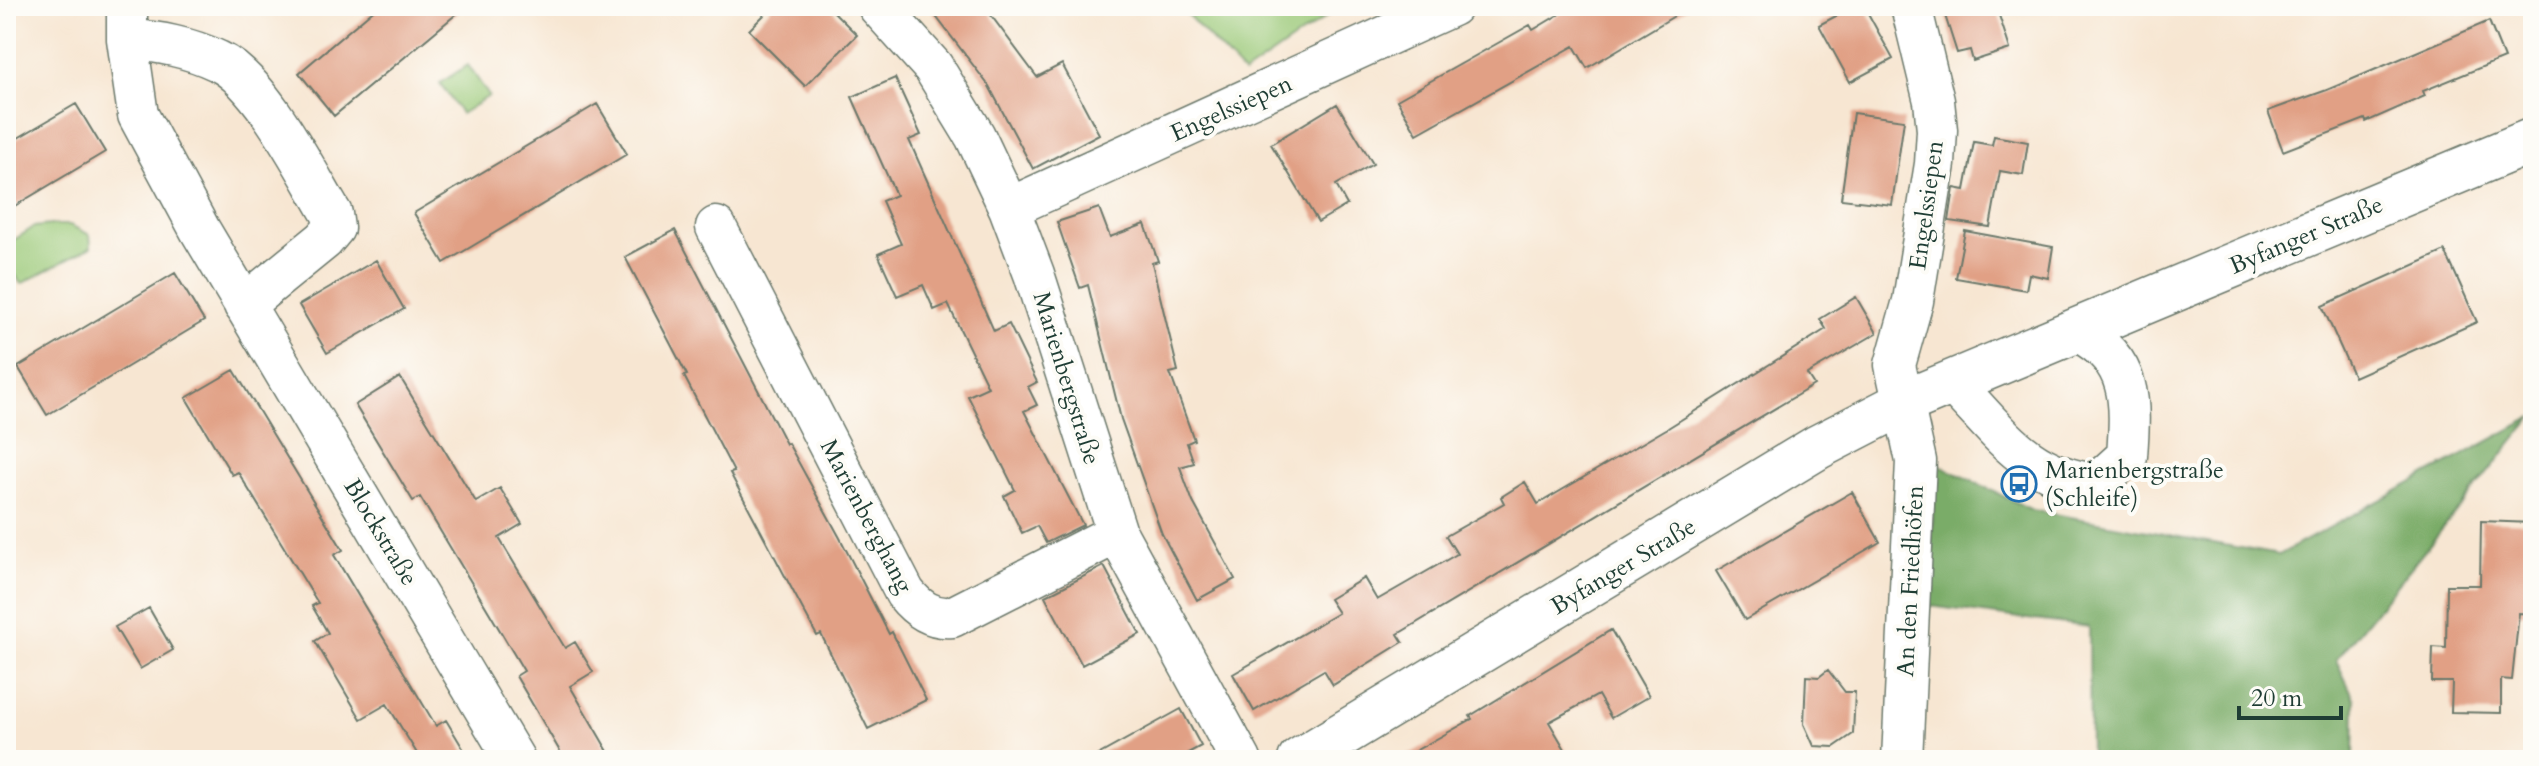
<svg xmlns="http://www.w3.org/2000/svg" width="2539" height="766" viewBox="0 0 2539 766" font-family="Cardo,serif">
  <style>
    .green { fill: #99c876; stroke: #5c8255; stroke-width: 2 }
    .forest { fill: #7aac67; stroke: #4c744e; stroke-width: 2 }
    .building { fill: #e1a085 }
    .lines { fill: none; stroke-linecap: round; stroke-linejoin: round }
    .minor-casing { stroke: #6b786b; stroke-width: 43 }
    .tertiary-casing { stroke: #6b786b; stroke-width: 47 }
    .minor { stroke: #fff; stroke-width: 40 }
    .tertiary { stroke: #fff; stroke-width: 44 }
    .labels { text-anchor: middle; stroke-width: 8; stroke-linejoin: round; paint-order: stroke }
    .street-label { font-size: 24px; fill: #1f3d34; stroke: #fdfcf7 }
    .poi-label { font-size: 24px; fill: #1f3d34; stroke: #fdfcf7; text-anchor: start }
  </style>
  <rect width="100%" height="100%" fill="#fdfcf7"/>
  <filter id="ink" filterUnits="userSpaceOnUse"><feTurbulence type="fractalNoise" baseFrequency=".0125" numOctaves="2"/><feDisplacementMap in="SourceGraphic" scale="16" xChannelSelector="R" yChannelSelector="G"/><feConvolveMatrix kernelMatrix="1 2 1 2 8 2 1 2 1" color-interpolation-filters="sRGB"/></filter>
  <filter id="wash" filterUnits="userSpaceOnUse"><feTurbulence type="fractalNoise" baseFrequency=".006" numOctaves="4" result="noise"/><feDisplacementMap in="SourceGraphic" scale="32" xChannelSelector="R" yChannelSelector="G"/><feGaussianBlur stdDeviation="1.8" result="paint"/><feColorMatrix in="noise" values="0 0 0 0 0 0 0 0 0 0 0 0 0 0 0 0 0 1.4 0 .05"/><feComposite in="paint" operator="in"/></filter>
  <g filter="url(#wash)">
    <rect width="100%" height="100%" fill="#f7e6d2"/>
    <path class="green" d="M 1179,6 L 1342,6 L 1244,74 Z
      M 468,65 L 489,96 L 461,114 L 440,83 Z
      M 51,225 L 70,225 L 90,235 L 91,247 L 21,284 L 6,260 L 6,245 L 34,227 Z"/>
    <path class="forest" d="M 2533,417 L 2336,660 L 2355,700 L 2354,760 L 2090,760 L 2089,627 L 1929,606 L 1935,463 L 2032,510 L 2279,555 Z"/>
    <g id="blocks">
      <path class="building" d="M 378,6 L 466,6 L 334,116 L 299,73 Z
        M 773,6 L 828,6 L 857,35 L 805,86 L 749,30 Z
        M 928,6 L 984,6 L 1037,77 L 1062,64 L 1099,134 L 1033,169 L 989,86 Z
        M 1573,6 L 1691,6 L 1587,68 L 1574,46 L 1417,134 L 1397,100 L 1530,25 L 1533,30 Z
        M 1855,6 L 1864,6 L 1893,59 L 1850,82 L 1819,25 Z
        M 1942,6 L 1996,6 L 2010,49 L 1973,61 L 1970,50 L 1957,53 Z
        M 2489,21 L 2504,58 L 2423,91 L 2425,96 L 2366,122 L 2365,119 L 2283,151 L 2268,111 L 2327,90 Z
        M 895,78 L 921,135 L 909,140 L 994,331 L 1009,324 L 1037,382 L 1028,387 L 1037,405 L 1024,411 L 1083,525 L 1046,543 L 1037,526 L 1022,533 L 1004,496 L 1015,490 L 968,396 L 988,387 L 948,304 L 934,310 L 923,285 L 897,296 L 878,254 L 901,244 L 882,201 L 896,195 L 852,97 Z
        M 76,104 L 105,152 L 6,211 L 6,145 Z
        M 597,104 L 627,154 L 444,263 L 414,213 Z
        M 1337,104 L 1373,164 L 1336,185 L 1347,205 L 1318,222 L 1271,144 Z
        M 1853,113 L 1904,120 L 1892,205 L 1841,199 Z
        M 1994,136 L 2028,142 L 2023,175 L 2000,171 L 1990,227 L 1949,221 L 1954,188 L 1965,190 L 1974,142 L 1992,145 Z
        M 1099,208 L 1110,237 L 1145,224 L 1158,261 L 1152,263 L 1178,371 L 1170,373 L 1194,440 L 1187,443 L 1194,463 L 1180,467 L 1193,502 L 1235,579 L 1197,600 L 1162,534 L 1121,419 L 1088,285 L 1080,288 L 1057,222 Z
        M 675,230 L 786,444 L 788,443 L 840,538 L 889,634 L 892,632 L 926,700 L 868,729 L 821,634 L 817,636 L 730,473 L 734,472 L 684,376 L 687,375 L 625,257 Z
        M 1965,231 L 2053,247 L 2048,278 L 2029,274 L 2026,290 L 1956,278 Z
        M 2445,251 L 2477,322 L 2354,377 L 2322,306 Z
        M 376,260 L 404,309 L 327,353 L 299,305 Z
        M 175,273 L 204,321 L 47,415 L 18,367 Z
        M 1856,297 L 1877,333 L 1807,374 L 1814,385 L 1398,634 L 1403,642 L 1333,685 L 1324,670 L 1254,711 L 1233,674 L 1338,613 L 1329,599 L 1364,578 L 1377,600 L 1457,554 L 1446,536 L 1504,503 L 1501,497 L 1525,482 L 1538,504 L 1668,428 L 1826,329 L 1820,319 Z
        M 234,370 L 343,550 L 334,555 L 436,726 L 446,720 L 470,760 L 421,760 L 387,704 L 361,719 L 315,641 L 328,633 L 312,606 L 318,603 L 238,472 L 232,475 L 186,398 Z
        M 400,377 L 476,502 L 500,488 L 522,524 L 499,538 L 565,648 L 575,642 L 593,672 L 570,686 L 613,760 L 565,760 L 516,676 L 524,671 L 489,612 L 420,497 L 413,501 L 355,405 Z
        M 1852,492 L 1880,542 L 1745,620 L 1716,571 Z
        M 2481,521 L 2533,523 L 2531,614 L 2519,613 L 2512,680 L 2501,679 L 2501,713 L 2451,712 L 2452,682 L 2432,682 L 2433,647 L 2446,648 L 2447,585 L 2480,585 Z
        M 1104,566 L 1140,634 L 1082,665 L 1045,596 Z
        M 149,608 L 173,650 L 140,669 L 115,627 Z
        M 1611,630 L 1649,696 L 1611,718 L 1598,695 L 1549,722 L 1566,751 L 1550,760 L 1399,760 L 1472,719 L 1470,716 Z
        M 1828,670 L 1845,692 L 1855,692 L 1853,734 L 1834,747 L 1814,746 L 1804,724 L 1806,676 L 1819,677 Z
        M 1181,709 L 1201,746 L 1175,760 L 1089,760 Z"/>
    </g>
  </g>
  <g filter="url(#ink)">
    <use href="#blocks" fill-opacity="0" stroke="#6b786b" stroke-width="2"/>
    <g class="lines">
      <defs>
        <path id="minor" d="M 127,6 L 127,39 L 138,115 L 200,230 L 515,760
          M 878,6 L 933,67 L 975,136 L 1009,208 L 1034,274 L 1117,533 L 1241,760
          M 127,39 C 159,42 189,47 218,61 C 261,80 307,173 332,214 L 334,228 L 324,240 L 244,305
          M 1009,208 L 1452,6
          M 716,227 L 905,593 C 917,608 931,619 952,617 L 1117,533
          M 1952,383 C 2001,432 2024,475 2096,484 L 2127,456 C 2131,401 2133,361 2079,332
          M 1902,760 L 1916,461 L 1895,365 L 1913,301 L 1935,164 L 1937,130 L 1934,101 L 1911,6"/>
        <path id="tertiary" d="M 1300,760 L 1818,447 L 1905,402 L 2533,140"/>
      </defs>
      <use href="#minor" class="minor-casing"/>
      <use href="#tertiary" class="tertiary-casing"/>
      <use href="#minor" class="minor"/>
      <use href="#tertiary" class="tertiary"/>
    </g>
  </g>
  <defs>
    <symbol id="bus-ring" viewBox="-11 -11 22 22"><circle r="9.5" fill="#fdfcf7" stroke="#1f6fb2" stroke-width="1.5"/><path d="M-5-6H5V4H4V6H2V4H-2V6H-4V4H-5ZM-3.5-4V0h7V-4ZM-3.5 1.2v1.5H-2V1.2ZM2 1.2v1.5H3.5V1.2Z" fill="#1f6fb2"/></symbol>
  </defs>
  <g fill-rule="evenodd">
    <use href="#bus-ring" x="1999" y="464" width="40" height="40"/>
  </g>
  <g class="labels">
    <g class="street-label">
      <text transform="translate(1231 108) rotate(-24)" y="8">Engelssiepen</text>
      <text transform="translate(1926 205) rotate(-82)" y="8">Engelssiepen</text>
      <text transform="translate(2306 235) rotate(-23)" y="8">Byfanger Straße</text>
      <text transform="translate(1067 378) rotate(73)" y="8">Marienbergstraße</text>
      <text transform="translate(867 516) rotate(62)" y="8">Marienberghang</text>
      <text transform="translate(381 532) rotate(59)" y="8">Blockstraße</text>
      <text transform="translate(1623 566) rotate(-31)" y="8">Byfanger Straße</text>
      <text transform="translate(1910 581) rotate(-87)" y="8">An den Friedhöfen</text>
    </g>
    <g class="poi-label">
      <text x="2045" y="478">Marienbergstraße<tspan x="2045" dy="28">(Schleife)</tspan></text>
    </g>
  </g>
  <rect width="2539" height="766" fill="none" stroke="#fdfcf7" stroke-width="32"/>
  <path d="M2239 706v12h102v-12" fill="none" stroke="#1f3d34" stroke-width="4"/>
  <text x="2251" y="706" font-size="24" fill="#1f3d34" stroke="#fdfcf7" stroke-width="6" paint-order="stroke">20 m</text>
</svg>
